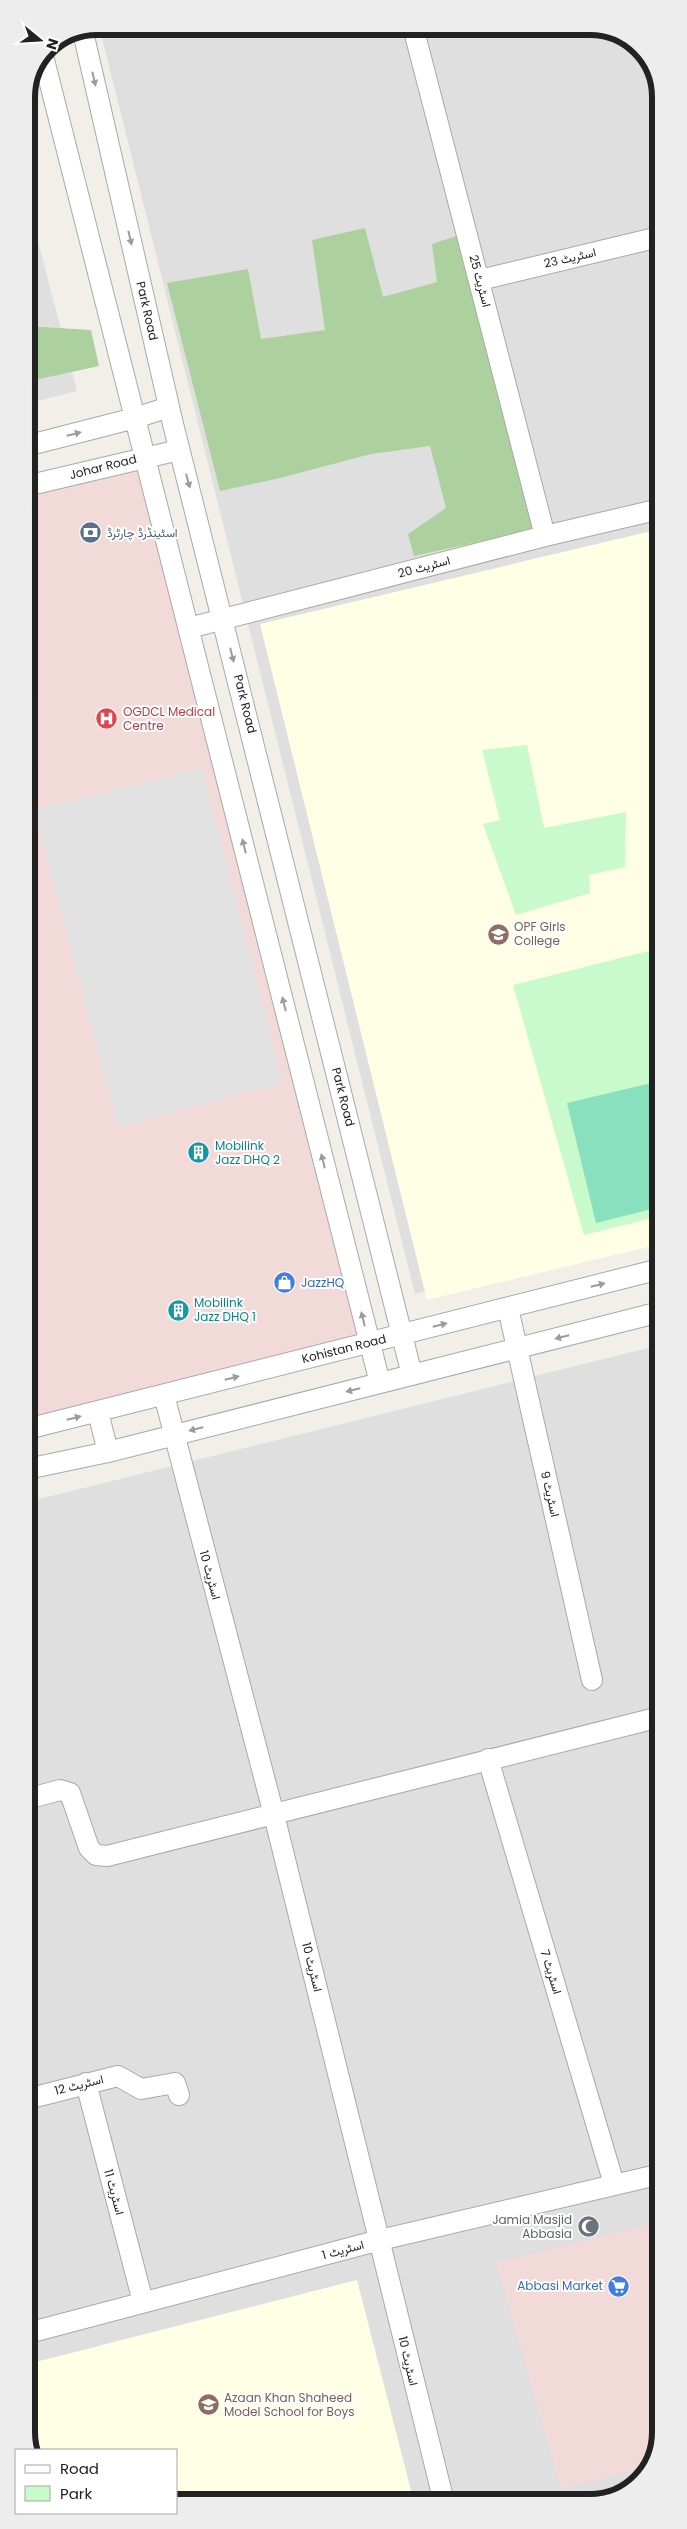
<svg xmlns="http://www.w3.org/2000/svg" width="687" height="2529" viewBox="0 0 687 2529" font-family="Poppins,Vazirmatn,sans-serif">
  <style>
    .residential { fill: #e0dfdf }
    .commercial { fill: #f2dad9 }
    .education { fill: #ffffe5 }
    .forest { fill: #add19e }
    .park { fill: #c8facc }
    .pitch { fill: #88e0be }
    .parking { fill: #e2e2e2 }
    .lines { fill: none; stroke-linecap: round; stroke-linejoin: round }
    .minor-casing { stroke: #a9a9a9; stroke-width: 22 }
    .minor { stroke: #fff; stroke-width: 20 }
    .oneway { fill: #9c9c9c }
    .labels { text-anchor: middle; stroke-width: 4; stroke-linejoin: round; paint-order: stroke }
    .street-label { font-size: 12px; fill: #222; stroke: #fff }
    .service-label { font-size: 12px; fill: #4e5e75; stroke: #fff; text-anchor: start }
    .health-label { font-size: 12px; fill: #be3a42; stroke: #fff; text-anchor: start }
    .education-label { font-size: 12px; fill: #785e54; stroke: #fff; text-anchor: start }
    .culture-label { font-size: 12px; fill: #0d838f; stroke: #fff; text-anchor: start }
    .shop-label { font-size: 12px; fill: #366cbe; stroke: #fff; text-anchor: start }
    .worship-label { font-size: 12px; fill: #5b616d; stroke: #fff; text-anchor: end }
    .rim { fill: none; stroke: #222; stroke-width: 6 }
  </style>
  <rect width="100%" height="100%" fill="#f2efe9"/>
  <path class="residential" d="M 99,26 L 599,27 L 637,44 L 659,83 L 660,1234 L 415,1294 Z
    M 26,195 L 77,391 L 26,404 Z
    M 660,1345 L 661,2433 L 646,2475 L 604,2501 L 176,2502 L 176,2450 L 30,2450 L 28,2446 L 27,1502 Z"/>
  <path class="commercial" d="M 145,457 L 369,1343 L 27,1429 L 26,486 Z
    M 661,2222 L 661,2433 L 649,2466 L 561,2489 L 496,2262 Z"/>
  <path class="education" d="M 660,529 L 660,1244 L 427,1300 L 260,624 Z
    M 357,2280 L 414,2502 L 176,2502 L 176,2450 L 30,2450 L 28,2446 L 28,2364 Z"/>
  <path class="forest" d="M 365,228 L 383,297 L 437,282 L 432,244 L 462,234 L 533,530 L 414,556 L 408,534 L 446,508 L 430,446 L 371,454 L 280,478 L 220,491 L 167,283 L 248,269 L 261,339 L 325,330 L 312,240 Z
    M 26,326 L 91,330 L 99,366 L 26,382 Z"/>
  <path class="park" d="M 527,745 L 544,828 L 626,812 L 625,867 L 589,875 L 590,893 L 516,915 L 483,824 L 500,820 L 482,750 Z
    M 660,948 L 660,1216 L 584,1235 L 513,985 Z"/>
  <path class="pitch" d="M 660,1081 L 660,1207 L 596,1223 L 567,1103 Z"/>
  <path class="parking" d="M 202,768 L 283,1082 L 118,1127 L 34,810 Z"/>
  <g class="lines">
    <defs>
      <path id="minor" d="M 413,27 L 545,536
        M 83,32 L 173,424 L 412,1375
        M 43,56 L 380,1383
        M 480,280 L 659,237
        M 26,446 L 135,418 L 169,407
        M 26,486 L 179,450
        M 189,628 L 545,536 L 660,509
        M 508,1308 L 592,1680
        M 164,1395 L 274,1815 L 444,2502
        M 98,1412 L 108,1452
        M 27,1429 L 660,1269
        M 27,1469 L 108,1452 L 660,1312
        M 488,1759 L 614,2184
        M 27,1799 L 60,1790 L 70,1793 L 89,1848 L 96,1855 L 107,1856 L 660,1717
        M 86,2083 L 143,2302
        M 27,2099 L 118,2076 L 141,2089 L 175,2083 L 179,2095
        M 28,2333 L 380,2240 L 661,2174"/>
    </defs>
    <use href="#minor" class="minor-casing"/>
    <use href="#minor" class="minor"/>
  </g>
  <defs><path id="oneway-solid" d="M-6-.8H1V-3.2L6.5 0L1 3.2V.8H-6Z" transform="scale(1.25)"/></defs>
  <g class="oneway">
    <use href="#oneway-solid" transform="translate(94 79) rotate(77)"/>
    <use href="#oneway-solid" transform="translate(130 238) rotate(77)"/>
    <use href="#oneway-solid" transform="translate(74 434) rotate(-14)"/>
    <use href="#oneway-solid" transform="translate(188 481) rotate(75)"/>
    <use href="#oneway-solid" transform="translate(232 655) rotate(76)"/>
    <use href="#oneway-solid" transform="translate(244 846) rotate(-104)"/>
    <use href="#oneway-solid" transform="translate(284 1004) rotate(-104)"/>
    <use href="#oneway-solid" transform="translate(323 1161) rotate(-104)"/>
    <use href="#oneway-solid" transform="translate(598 1285) rotate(-14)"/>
    <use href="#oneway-solid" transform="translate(363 1319) rotate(-104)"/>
    <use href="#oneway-solid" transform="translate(440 1325) rotate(-14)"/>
    <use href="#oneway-solid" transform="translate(562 1337) rotate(166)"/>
    <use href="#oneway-solid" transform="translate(232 1378) rotate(-14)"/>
    <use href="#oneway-solid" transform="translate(353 1390) rotate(166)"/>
    <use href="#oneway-solid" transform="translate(74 1418) rotate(-14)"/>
    <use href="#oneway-solid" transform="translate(196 1429) rotate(166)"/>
  </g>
  <defs>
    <symbol id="bank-disc" viewBox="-11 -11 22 22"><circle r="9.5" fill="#5c6f8a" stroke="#fff"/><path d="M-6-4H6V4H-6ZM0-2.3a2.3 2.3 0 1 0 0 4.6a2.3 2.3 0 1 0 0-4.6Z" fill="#fff"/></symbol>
    <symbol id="hospital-disc" viewBox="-11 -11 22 22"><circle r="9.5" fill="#e0444e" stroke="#fff"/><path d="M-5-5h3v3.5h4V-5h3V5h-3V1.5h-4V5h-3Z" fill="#fff"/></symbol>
    <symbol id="university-disc" viewBox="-11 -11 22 22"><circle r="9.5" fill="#8d6e63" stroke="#fff"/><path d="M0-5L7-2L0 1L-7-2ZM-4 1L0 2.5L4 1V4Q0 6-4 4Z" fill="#fff"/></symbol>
    <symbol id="building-disc" viewBox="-11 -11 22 22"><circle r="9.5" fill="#0f9aa8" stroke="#fff"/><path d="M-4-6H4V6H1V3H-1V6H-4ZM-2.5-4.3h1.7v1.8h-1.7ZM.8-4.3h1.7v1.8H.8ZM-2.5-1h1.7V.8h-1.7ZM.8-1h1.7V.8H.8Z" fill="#fff"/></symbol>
    <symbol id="shop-disc" viewBox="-11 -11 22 22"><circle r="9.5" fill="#3f7fe0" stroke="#fff"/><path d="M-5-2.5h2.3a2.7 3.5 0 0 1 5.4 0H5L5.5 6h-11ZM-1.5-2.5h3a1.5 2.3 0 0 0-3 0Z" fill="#fff"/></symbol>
    <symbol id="mosque-disc" viewBox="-11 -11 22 22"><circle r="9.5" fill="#6b7280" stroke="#fff"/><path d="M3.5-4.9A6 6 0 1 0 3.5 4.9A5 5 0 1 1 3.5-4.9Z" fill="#fff"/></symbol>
    <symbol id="supermarket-disc" viewBox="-11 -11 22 22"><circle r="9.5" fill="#3f7fe0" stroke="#fff"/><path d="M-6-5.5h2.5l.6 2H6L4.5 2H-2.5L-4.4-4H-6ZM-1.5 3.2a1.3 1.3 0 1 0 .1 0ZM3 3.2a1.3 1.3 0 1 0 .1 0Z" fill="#fff"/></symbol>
    <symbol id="school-disc" viewBox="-11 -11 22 22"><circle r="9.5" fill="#8d6e63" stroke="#fff"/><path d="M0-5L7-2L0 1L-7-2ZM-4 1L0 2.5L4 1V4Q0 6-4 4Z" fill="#fff"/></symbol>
  </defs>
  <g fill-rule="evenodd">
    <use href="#bank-disc" x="78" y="520" width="25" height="25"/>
    <use href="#hospital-disc" x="94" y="706" width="25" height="25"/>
    <use href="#university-disc" x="486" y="922" width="25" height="25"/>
    <use href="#building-disc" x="186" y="1140" width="25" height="25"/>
    <use href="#shop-disc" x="272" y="1270" width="25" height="25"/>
    <use href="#building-disc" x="166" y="1298" width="25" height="25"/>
    <use href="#mosque-disc" x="576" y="2214" width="25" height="25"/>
    <use href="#supermarket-disc" x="606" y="2274" width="25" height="25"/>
    <use href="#school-disc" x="196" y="2392" width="25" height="25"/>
  </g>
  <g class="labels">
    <g class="street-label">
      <text transform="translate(570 258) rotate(-13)" y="4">اسٹریٹ 23</text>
      <text transform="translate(480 281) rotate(75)" y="4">اسٹریٹ 25</text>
      <text transform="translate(147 311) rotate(77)" y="4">Park Road</text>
      <text transform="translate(103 467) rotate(-14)" y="4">Johar Road</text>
      <text transform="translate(424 567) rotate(-15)" y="4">اسٹریٹ 20</text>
      <text transform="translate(245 704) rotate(76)" y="4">Park Road</text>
      <text transform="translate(343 1097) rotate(76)" y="4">Park Road</text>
      <text transform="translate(344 1349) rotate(-14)" y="4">Kohistan Road</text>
      <text transform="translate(550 1494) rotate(77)" y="4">اسٹریٹ 9</text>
      <text transform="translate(210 1575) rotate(75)" y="4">اسٹریٹ 10</text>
      <text transform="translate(312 1967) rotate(76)" y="4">اسٹریٹ 10</text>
      <text transform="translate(551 1972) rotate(73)" y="4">اسٹریٹ 7</text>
      <text transform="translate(79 2085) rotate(-14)" y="4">اسٹریٹ 12</text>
      <text transform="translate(114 2192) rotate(75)" y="4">اسٹریٹ 11</text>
      <text transform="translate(343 2250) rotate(-15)" y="4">اسٹریٹ 1</text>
      <text transform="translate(408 2361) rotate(77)" y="4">اسٹریٹ 10</text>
    </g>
    <g class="service-label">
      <text x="107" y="537">اسٹینڈرڈ چارٹرڈ</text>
    </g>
    <g class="health-label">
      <text x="123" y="716">OGDCL Medical<tspan x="123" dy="14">Centre</tspan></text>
    </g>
    <g class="education-label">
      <text x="514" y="931">OPF Girls<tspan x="514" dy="14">College</tspan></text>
      <text x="224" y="2402">Azaan Khan Shaheed<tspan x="224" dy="14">Model School for Boys</tspan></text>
    </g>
    <g class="culture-label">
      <text x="215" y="1150">Mobilink<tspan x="215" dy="14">Jazz DHQ 2</tspan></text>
      <text x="194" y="1307">Mobilink<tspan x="194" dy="14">Jazz DHQ 1</tspan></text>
    </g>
    <g class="shop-label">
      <text x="301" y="1287">JazzHQ</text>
      <text x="603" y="2290" text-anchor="end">Abbasi Market</text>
    </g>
    <g class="worship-label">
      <text x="572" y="2224">Jamia Masjid<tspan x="572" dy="14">Abbasia</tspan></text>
    </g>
  </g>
  <path d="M0 0H687V2529H0ZM97 35H590A62 62 0 0 1 652 97V2432A62 62 0 0 1 590 2494H97A62 62 0 0 1 35 2432V97A62 62 0 0 1 97 35Z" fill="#ededed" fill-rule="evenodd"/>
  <path class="rim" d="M97 35H590A62 62 0 0 1 652 97V2432A62 62 0 0 1 590 2494H97A62 62 0 0 1 35 2432V97A62 62 0 0 1 97 35Z"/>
  <rect x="15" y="2449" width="162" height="65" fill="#ffffff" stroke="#a7a7a7"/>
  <rect x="25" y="2465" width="25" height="8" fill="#ffffff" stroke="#a7a7a7"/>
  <text x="60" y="2474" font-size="15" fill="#222222">Road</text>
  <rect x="25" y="2486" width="25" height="15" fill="#c8facc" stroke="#a7a7a7"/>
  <text x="60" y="2499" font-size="15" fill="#222222">Park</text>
  <g transform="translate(40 40) rotate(108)" stroke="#ffffff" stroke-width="4" paint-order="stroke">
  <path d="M0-4L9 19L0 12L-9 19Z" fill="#222222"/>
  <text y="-8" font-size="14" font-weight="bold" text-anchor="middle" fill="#222222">N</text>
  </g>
</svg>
